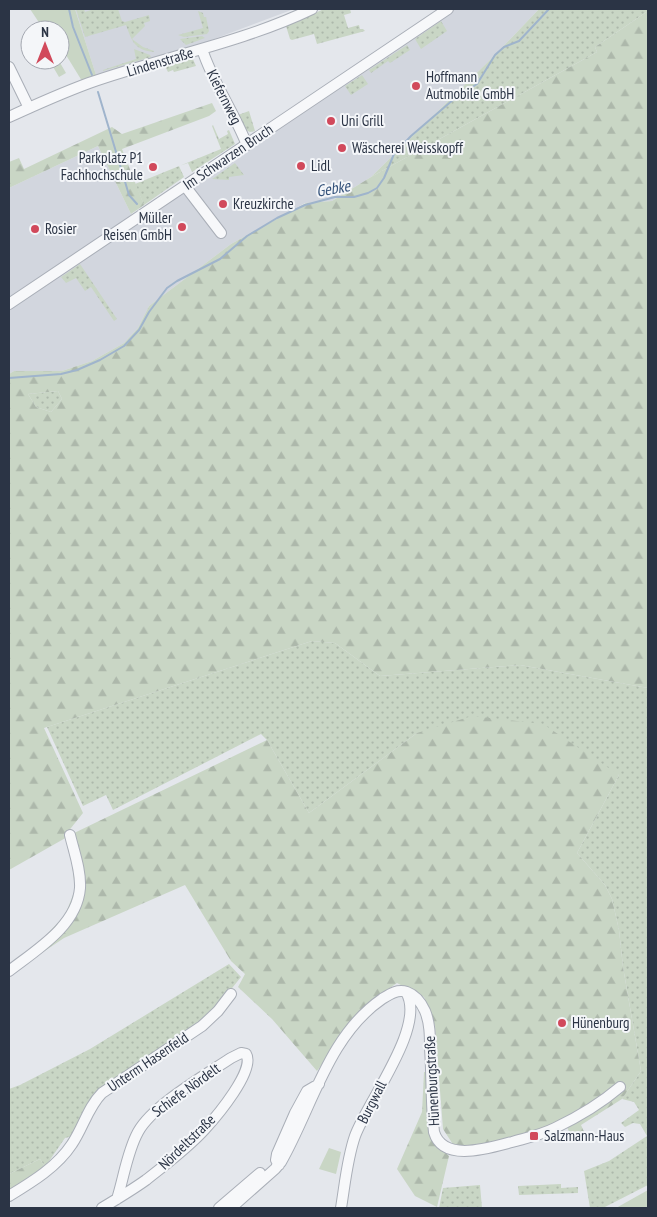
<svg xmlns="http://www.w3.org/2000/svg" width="657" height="1217" viewBox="0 0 657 1217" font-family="'PT Sans Narrow',sans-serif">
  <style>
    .built { fill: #d2d6de }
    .grass { fill: url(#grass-dots) }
    .forest { fill: url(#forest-firs); fill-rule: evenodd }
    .green { fill: #c9d6c5 }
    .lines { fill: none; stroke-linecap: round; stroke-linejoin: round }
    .stream { stroke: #9fb4cc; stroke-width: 2 }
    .minor-casing { stroke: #a9aeb7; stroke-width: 12 }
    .minor { stroke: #f7f8fa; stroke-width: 10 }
    .poi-dot { fill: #d1495b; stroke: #f4f6f9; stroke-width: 2 }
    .labels { text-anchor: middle; stroke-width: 4; stroke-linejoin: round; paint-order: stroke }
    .street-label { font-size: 15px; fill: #2b3445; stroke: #f4f6f9 }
    .poi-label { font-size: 15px; fill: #2b3445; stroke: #f4f6f9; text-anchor: start }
    .water-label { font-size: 16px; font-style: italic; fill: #34527a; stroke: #f4f6f9 }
  </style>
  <defs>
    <pattern id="grass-dots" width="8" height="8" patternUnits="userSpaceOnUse" patternTransform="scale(1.25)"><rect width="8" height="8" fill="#c9d6c5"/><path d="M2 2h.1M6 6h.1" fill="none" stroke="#adb8ab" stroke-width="1.8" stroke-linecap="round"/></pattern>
    <pattern id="forest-firs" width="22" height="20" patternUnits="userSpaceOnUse" patternTransform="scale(1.25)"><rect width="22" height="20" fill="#c9d6c5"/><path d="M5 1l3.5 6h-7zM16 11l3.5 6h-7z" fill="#adb8ab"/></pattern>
  </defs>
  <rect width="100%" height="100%" fill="#e4e7ec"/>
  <path class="built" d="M 75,9 L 294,9 L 198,45 L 96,75 Z
    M 455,9 L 539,9 L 495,55 L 371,177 L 332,201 L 305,203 L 231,244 L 149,306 L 138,328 L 124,343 L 92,361 L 62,371 L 14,371 L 9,374 L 9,188 L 98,146 L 131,214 L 137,223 Z"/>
  <path class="grass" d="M 76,9 L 84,9 L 85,12 L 94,9 L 118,9 L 122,21 L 125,22 L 149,15 L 150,21 L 144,23 L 145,26 L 132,39 L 143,47 L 154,51 L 154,52 C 134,50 132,41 126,25 L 85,37 Z
    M 324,9 L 350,9 L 351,13 L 344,15 L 348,28 L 359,25 L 360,29 L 363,29 L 365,31 L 317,44 L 314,34 L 292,40 L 290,39 L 286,26 Z
    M 539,9 L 648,9 L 648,11 L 595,47 L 597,52 L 371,177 L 495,55 Z
    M 198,11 L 203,13 L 204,17 L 206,17 L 209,31 L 207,34 L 184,37 L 178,35 L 203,28 Z
    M 441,21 L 447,31 L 421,49 L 415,39 Z
    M 202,36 L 205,38 L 186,45 L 180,39 Z
    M 407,45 L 410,50 L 390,63 L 388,61 L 371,73 L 369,70 Z
    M 134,49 L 150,55 L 151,57 L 103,71 L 103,70 L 136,59 Z
    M 192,57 L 196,66 L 174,72 L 173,70 L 168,72 L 165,66 Z
    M 362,75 L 368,84 L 351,95 L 345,86 Z
    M 249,111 L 255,131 L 250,132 L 244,129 L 238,115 Z
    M 213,125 L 219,139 L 228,134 L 227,131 L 229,130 L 235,144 L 192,172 L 188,163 L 179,166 L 184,177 L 144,205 L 135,184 L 221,149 L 212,126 Z
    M 235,163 L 244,175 L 229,177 L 229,180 L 212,179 Z
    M 80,264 L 117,319 L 114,321 L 91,287 L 85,291 L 76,278 L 66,283 L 61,277 Z
    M 58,391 L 62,399 L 51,412 L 36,407 L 28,394 Z
    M 312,641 L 335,643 L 380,676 L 520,665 L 648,688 L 648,1185 L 603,1208 L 590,1208 L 584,1171 L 609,1161 L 647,1136 L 640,1124 L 633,1123 L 625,1127 L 621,1123 L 639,1110 L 634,1102 L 622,1099 L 641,1071 L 623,967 L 619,930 L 612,899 L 605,885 L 577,853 L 619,775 L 417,733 L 309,813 L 267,740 L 261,734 L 113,810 L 106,795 L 83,806 L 47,727 Z
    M 229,964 L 241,977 L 208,1018 L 95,1094 L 73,1136 L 65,1138 L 45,1167 L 40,1159 L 9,1174 L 9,1089 L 20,1085 L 90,1049 Z
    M 561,1184 L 561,1188 L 578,1187 L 578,1193 L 519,1195 L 518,1186 Z
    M 480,1185 L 482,1208 L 439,1208 L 443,1188 Z"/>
  <path class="forest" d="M 648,11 L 648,688 L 520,665 L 380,676 L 335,643 L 312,641 L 44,728 L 83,813 L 67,833 L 70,835 L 267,740 L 309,813 L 417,733 L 472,716 L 543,724 L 619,775 L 577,853 L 605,885 L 612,899 L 619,930 L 623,967 L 641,1071 L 622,1099 L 581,1125 L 586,1136 L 573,1141 L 564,1120 C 536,1134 485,1148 454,1146 L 443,1129 L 435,1026 L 424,997 L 397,983 L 374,999 L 357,1016 L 317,1071 L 272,1019 L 238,987 L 245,974 L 231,961 L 185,885 L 64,938 L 9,975 L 65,915 L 75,890 L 69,836 L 9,870 L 9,374 L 14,371 L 62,371 L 92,361 L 124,343 L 138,328 L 149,306 L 231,244 L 306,203 L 332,201 L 371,177 L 597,52 L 595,47 ZM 58,391 L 62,399 L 51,412 L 36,407 L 28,394 Z
    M 212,103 L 216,111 L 209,116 L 122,149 L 144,205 L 131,214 L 98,146 L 9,188 L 9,162 L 19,158 L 24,169 L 112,127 L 122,134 Z
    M 424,1072 L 431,1073 L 435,1143 L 449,1156 L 437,1207 L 415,1196 L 397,1169 L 422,1112 Z
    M 40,1159 L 45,1167 L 9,1190 L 9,1174 Z"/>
  <path class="green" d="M 30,9 L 75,9 L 96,75 L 82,81 L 66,55 L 60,53 L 60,30 L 44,30 Z
    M 59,61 L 66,73 L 59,77 L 52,65 Z
    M 329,1148 L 341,1152 L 336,1174 L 319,1169 Z
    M 648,1190 L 648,1208 L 616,1208 Z"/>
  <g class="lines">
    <path class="stream" d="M 69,9 L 73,27 L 92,75
      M 98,92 L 129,195 L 137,204
      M 9,378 L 61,374 L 77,370 L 100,360 L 124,346 L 139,330 L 149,312 L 167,288 L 177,281 L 220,259 L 247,236 L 277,218 L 305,205 L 335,197 L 354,197 L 368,193 L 377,188 L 384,178 L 394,154 L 411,136 L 454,99 L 477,84 L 495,55 L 504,47 L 519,41 L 549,9"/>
    <defs>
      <path id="minor" d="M 202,49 C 212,81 234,112 247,145
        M 9,67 L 29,108
        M 9,117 C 35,105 62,93 89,83 C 163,57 241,43 312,9
        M 185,186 L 221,233
        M 9,304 L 448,9
        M 9,971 C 36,950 77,926 80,888 C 81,870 74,852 70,835
        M 277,1165 L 279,1165 L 276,1160 L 277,1154 L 295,1113 L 307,1091 L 319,1084
        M 9,1196 C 32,1182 57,1167 72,1144 C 83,1128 88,1107 102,1093 L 202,1026 L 218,1011 L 231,994
        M 102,1208 C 117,1199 132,1190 146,1180 C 166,1164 188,1148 205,1129 C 216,1117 256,1070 246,1054 L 241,1053 L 231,1058 C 204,1076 153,1105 138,1132 C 127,1152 124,1177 117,1199
        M 219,1208 L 260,1173
        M 231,1208 L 275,1169 L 281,1162 C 312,1108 328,1036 382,999 C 390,994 397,989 407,992 C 415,995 421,1002 425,1011 C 430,1023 430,1036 430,1048 C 432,1076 431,1104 434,1132 C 443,1163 489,1148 512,1142 C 526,1138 541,1135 555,1128 C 578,1117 600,1104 620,1087
        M 341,1208 C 345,1184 347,1159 355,1136 C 367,1102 427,1026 406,992"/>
    </defs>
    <use href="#minor" class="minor-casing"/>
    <use href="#minor" class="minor"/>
  </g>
  <g class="poi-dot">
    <circle cx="416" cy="86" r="5"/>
    <circle cx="331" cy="121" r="5"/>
    <circle cx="342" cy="148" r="5"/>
    <circle cx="301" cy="166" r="5"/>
    <circle cx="153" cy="167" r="5"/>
    <circle cx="223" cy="204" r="5"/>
    <circle cx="182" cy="227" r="5"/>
    <circle cx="35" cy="229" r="5"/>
    <circle cx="562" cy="1023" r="5"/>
    <rect x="529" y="1131" width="10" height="10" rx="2.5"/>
  </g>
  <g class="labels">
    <g class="street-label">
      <text transform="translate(160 62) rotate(-17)" y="5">Lindenstraße</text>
      <text transform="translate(224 97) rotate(63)" y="5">Kiefernweg</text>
      <text transform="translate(228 157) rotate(-34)" y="5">Im Schwarzen Bruch</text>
      <text transform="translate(148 1062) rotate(-34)" y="5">Unterm Hasenfeld</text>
      <text transform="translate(432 1081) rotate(-93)" y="5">Hünenburgstraße</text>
      <text transform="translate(186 1090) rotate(-36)" y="5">Schiefe Nördelt</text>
      <text transform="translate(372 1102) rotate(-63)" y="5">Burgwall</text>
      <text transform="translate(187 1142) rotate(-44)" y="5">Nördeltstraße</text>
    </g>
    <g class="poi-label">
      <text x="426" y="82">Hoffmann<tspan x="426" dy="17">Autmobile GmbH</tspan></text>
      <text x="341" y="126">Uni Grill</text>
      <text x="352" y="153">Wäscherei Weisskopff</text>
      <text x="143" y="163" text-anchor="end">Parkplatz P1<tspan x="143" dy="17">Fachhochschule</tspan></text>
      <text x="311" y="171">Lidl</text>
      <text x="233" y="209">Kreuzkirche</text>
      <text x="172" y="223" text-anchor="end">Müller<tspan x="172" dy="17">Reisen GmbH</tspan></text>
      <text x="45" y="234">Rosier</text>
      <text x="572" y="1028">Hünenburg</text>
      <text x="544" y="1141">Salzmann-Haus</text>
    </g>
    <g class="water-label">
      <text transform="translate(333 188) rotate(-10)" y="6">Gebke</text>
    </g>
  </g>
  <rect width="657" height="1217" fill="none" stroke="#2b3445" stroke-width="20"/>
  <g transform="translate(45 45)"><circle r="24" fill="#f4f6f9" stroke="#a4a8b1"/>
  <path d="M0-4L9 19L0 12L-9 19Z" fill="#d1495b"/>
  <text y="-8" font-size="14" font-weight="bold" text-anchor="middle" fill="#2b3445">N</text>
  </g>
</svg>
